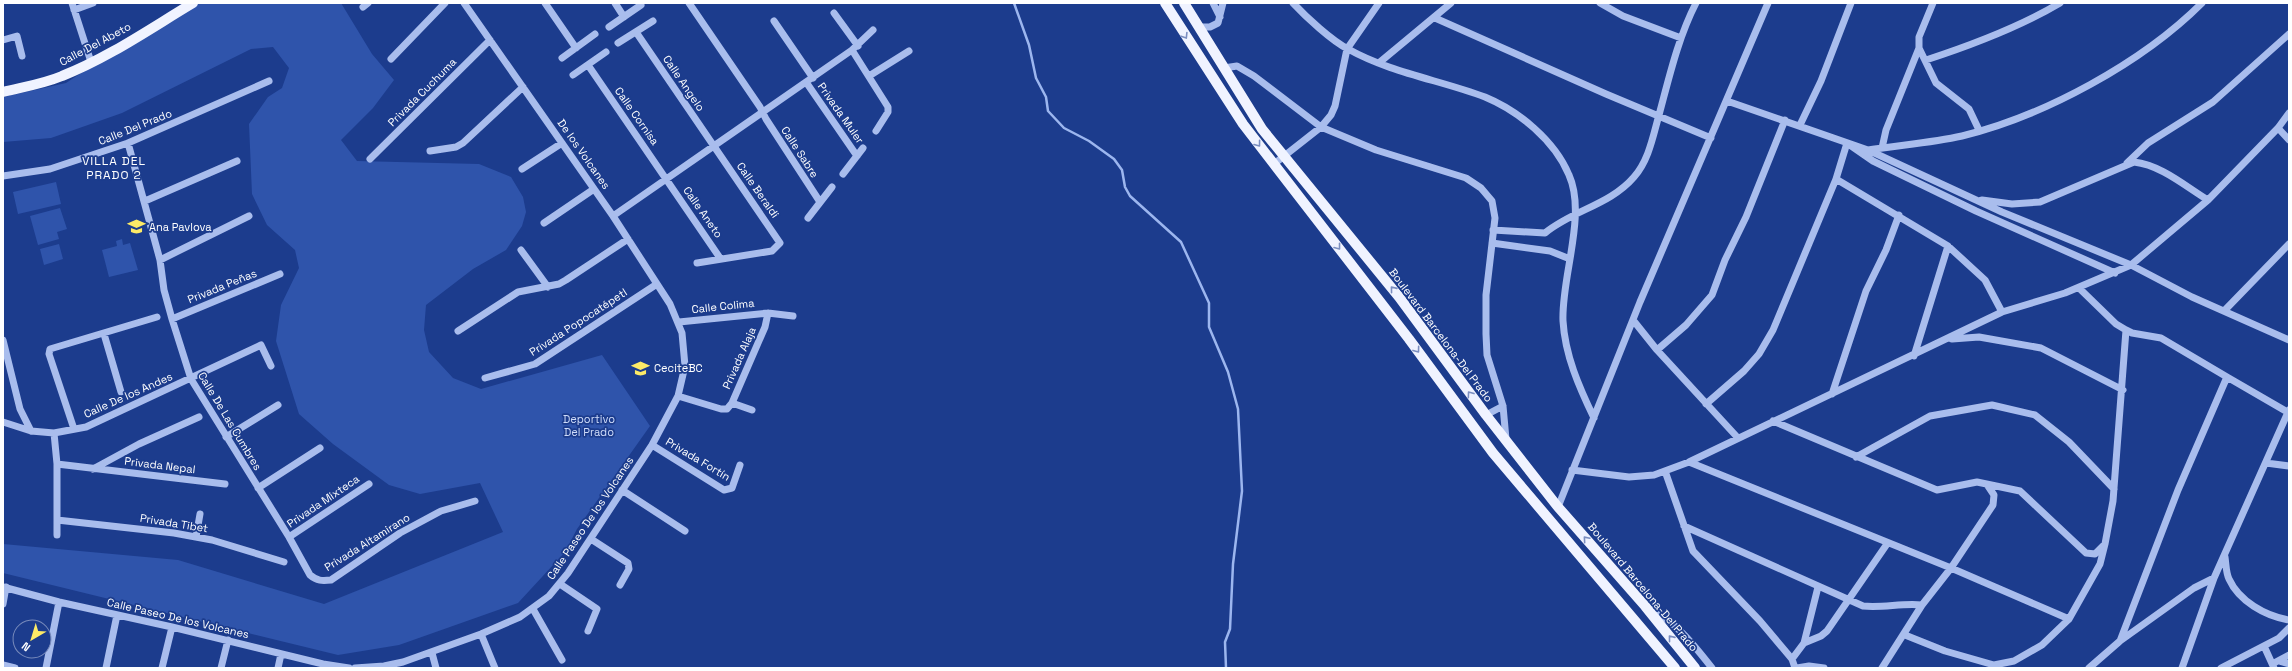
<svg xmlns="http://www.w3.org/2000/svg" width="2292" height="671" viewBox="0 0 2292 671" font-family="'Space Grotesk',sans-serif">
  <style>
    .green { fill: #2f54ab }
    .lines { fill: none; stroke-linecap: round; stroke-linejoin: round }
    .stream { stroke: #9cb6ef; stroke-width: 2.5 }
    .minor { stroke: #a9bded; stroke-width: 7 }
    .major { stroke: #f0f3ff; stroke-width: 10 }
    .oneway { stroke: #7b8ec0 }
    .labels { text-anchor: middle; stroke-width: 3.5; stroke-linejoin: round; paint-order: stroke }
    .street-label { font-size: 11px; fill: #fff; stroke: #1c3c8d }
    .poi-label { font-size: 11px; fill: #fff; stroke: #1c3c8d; text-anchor: start }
    .park-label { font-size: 11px; fill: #cfdcfa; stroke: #1c3c8d }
    .neighbourhood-label { font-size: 12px; letter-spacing: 1px; fill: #fff; stroke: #1c3c8d }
  </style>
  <rect width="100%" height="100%" fill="#1c3c8d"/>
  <path class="green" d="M 199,3 L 341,3 L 372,54 L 394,80 L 373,108 L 341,140 L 357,161 L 479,164 L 511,177 L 523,197 L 526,212 L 522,226 L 506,250 L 473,269 L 426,305 L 424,330 L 429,352 L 453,378 L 481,389 L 602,355 L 650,426 L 577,529 L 565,552 L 518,603 L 399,645 L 338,655 L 3,573 L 3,544 L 178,560 L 324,604 L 503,532 L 480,483 L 420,494 L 389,485 L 333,444 L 299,414 L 276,341 L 281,305 L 299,268 L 295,250 L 267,225 L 252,194 L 249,124 L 268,97 L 282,88 L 289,68 L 273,47 L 251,49 L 122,113 L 51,138 L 3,142 L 3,97 L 66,83 L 108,55 Z
    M 56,182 L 61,204 L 18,214 L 13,192 Z
    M 60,208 L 67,229 L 57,232 L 59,239 L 38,245 L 30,216 Z
    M 122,239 L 123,245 L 130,243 L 138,270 L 109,277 L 102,250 L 117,246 L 116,241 Z
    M 59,244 L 63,259 L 44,265 L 40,249 Z"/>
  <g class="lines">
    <path class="stream" d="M 1014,3 L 1029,45 L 1036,78 L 1046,97 L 1048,111 L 1064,128 L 1089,141 L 1114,159 L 1122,170 L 1125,187 L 1130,196 L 1181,242 L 1209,303 L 1209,327 L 1228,372 L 1238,409 L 1242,491 L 1233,564 L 1230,629 L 1225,642 L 1226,668"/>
    <path class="minor" d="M 72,3 L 91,62
      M 545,3 L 576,48
      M 615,3 L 624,17
      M 689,3 L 760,107 L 766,119 L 820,202
      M 1213,3 L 1220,17
      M 1293,3 C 1306,17 1332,41 1348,49 C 1391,73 1440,80 1485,97 C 1519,111 1555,141 1569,175 C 1587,215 1561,278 1563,321 C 1565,355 1579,387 1594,418
      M 1600,3 L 1623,16 L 1681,38
      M 363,7 L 368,3
      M 74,10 L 93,3
      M 834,13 L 858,46
      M 1435,18 L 1606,94 L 1711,138
      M 774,21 L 813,78
      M 609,27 L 641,5
      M 1198,27 L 1210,27 L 1218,23 L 1223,3
      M 636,32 L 780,243 L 772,251 L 697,263
      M 3,40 L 17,36 L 22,56
      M 618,43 L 653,21
      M 1919,48 L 1936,83 L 1969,109 L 1979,130
      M 852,50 L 888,107 L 888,112 L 876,131
      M 562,58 L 595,34
      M 391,59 L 445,3
      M 1926,60 C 1972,45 2018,28 2060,3
      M 1380,62 L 1451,3
      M 588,65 L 720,258
      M 1224,68 L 1237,66 L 1254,76 L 1321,127 L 1376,150 L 1466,178 L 1481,188 L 1492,201 L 1495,218 L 1486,295 L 1486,334 L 1487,355 L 1503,406 L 1506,439
      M 573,75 L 606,52
      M 869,76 L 909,51
      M 806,82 L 857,156
      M 1727,101 L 1868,150 L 2002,212 L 2131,265 L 2192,297 L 2289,340
      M 1800,125 L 1821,81 L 1851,3
      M 2278,128 L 2289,140
      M 128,143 L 160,260 L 164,290 L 172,319 L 191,379 L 289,537 L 310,575 C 317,581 322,581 331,580 L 400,533 L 441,511 L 475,501
      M 1882,148 L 1886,130 L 1919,48 L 1919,37 L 1933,3
      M 1868,150 C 1899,145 1931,143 1962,136 C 2044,116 2142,63 2202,3
      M 430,151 L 456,147 L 463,143 L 523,87
      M 370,159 L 490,40
      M 2127,163 L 2148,143 L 2213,102 L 2289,34
      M 1274,164 L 1321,127 L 1331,115 L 1335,106 L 1347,49 L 1379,3
      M 522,169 L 562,143
      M 843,174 L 863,148
      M 3,176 L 50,169 L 128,143 L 269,81
      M 1836,179 L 1948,246 L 1985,280 L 2002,312
      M 1982,200 L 2012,204 L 2040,202 L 2134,162 C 2161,165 2185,186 2208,200
      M 145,201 L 237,161
      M 613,216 L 852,50 L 873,30
      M 808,218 L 832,187
      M 544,223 L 594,189
      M 1493,230 L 1545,233 C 1573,210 1610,205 1634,177 C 1649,160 1653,136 1659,115 C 1669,78 1678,38 1696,3
      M 1492,243 L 1550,251 L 1570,259
      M 521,250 L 548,287
      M 160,260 L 249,216
      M 2079,288 L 2116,324 L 2126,330 L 2132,333 L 2161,338 L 2227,377
      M 2225,310 L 2289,244
      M 172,319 L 280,274
      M 1633,320 L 1657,350 L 1738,438
      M 679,322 L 768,313 L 793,316
      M 458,331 L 518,292 L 559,284 L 566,280 L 628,239
      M 104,334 L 121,392
      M 1952,339 L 1979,337 L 2041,348 L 2123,390
      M 3,340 L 20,409 L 31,431
      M 1657,350 L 1686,325 L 1712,295 L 1725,260 L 1746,217 L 1785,120
      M 1914,356 L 1948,246
      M 485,378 L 535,364 L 657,284
      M 1832,394 L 1866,291 L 1886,250 L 1899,215
      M 678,396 L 721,409 L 727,409 L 732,403 L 765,327 L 768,313
      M 732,403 L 752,410
      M 1706,404 L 1744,371 L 1759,354 L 1773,330 L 1836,179 L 1847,143 L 1873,161 L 1976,211 L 2115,273
      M 1486,415 L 1503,406
      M 1773,421 L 1937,490 L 1977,482 L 2020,491 L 2086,553 L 2095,554 L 2105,544 L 2113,501 L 2126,330
      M 3,422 L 31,431 L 54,433 L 86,427 L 261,345 L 271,366
      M 74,429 L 49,354 L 50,349 L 157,317
      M 54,433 L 57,464 L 57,535
      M 226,437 L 278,405
      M 652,445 L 724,490 L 732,488 L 740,465
      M 1856,457 L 1930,416 L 1992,405 L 2035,415 L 2069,442 L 2114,489
      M 1689,462 L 1951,568 L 2069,619
      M 2266,463 L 2289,466
      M 57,464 L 225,484
      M 93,469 L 139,444 L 199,417
      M 1572,470 L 1629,477 L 1654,475 L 1689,462 L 2002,312 L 2065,293 L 2131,265 L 2208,200 L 2278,128 L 2289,113
      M 1665,471 L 1693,551 L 1760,621 L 1792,659 L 1795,668
      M 258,488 L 320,448
      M 622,490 L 685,531
      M 1558,507 L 1640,302 L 1768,3
      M 57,520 L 174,533 L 212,540 L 284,562
      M 1684,526 L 1863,606 C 1883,608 1902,603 1922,605
      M 196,537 L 200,514
      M 289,537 L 369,484
      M 591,539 L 628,563 L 629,569 L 620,585
      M 2225,557 C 2226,564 2226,573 2229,579 C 2239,601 2265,616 2289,620
      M 560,584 L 597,609 L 588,631
      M 3,587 L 59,602 L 172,627 L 323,664 L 349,668
      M 3,604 L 6,587
      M 1649,608 C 1675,621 1694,645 1712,668
      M 533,609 L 562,660
      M 481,634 L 495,668
      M 1905,635 L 1945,651 L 1994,665 L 2014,661 L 2042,645 L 2069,619 L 2100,564 L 2105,544
      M 2120,641 L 2178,490 L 2227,377 L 2289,413
      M 1804,643 L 1821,636 L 1827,631 L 1887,544
      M 2264,646 L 2274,668
      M 432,653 L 436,668
      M 1792,659 L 1804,643 L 1818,587
      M 2279,661 L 2289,664
      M 2274,663 L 2289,655
      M 3,665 L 15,668
      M 46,668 L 59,602
      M 106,668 L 117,615
      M 162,668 L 172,627
      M 221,668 L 228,640
      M 278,668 L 281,654
      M 355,668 L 384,666 L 403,662 L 481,634 L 520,617 L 549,596 L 568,573 L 652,445 L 678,396 L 685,366 L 682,333 L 670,304 L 613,216 L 464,3
      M 1797,668 L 1809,666 L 1824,668
      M 1882,668 L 1922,605 L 1951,568 L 1993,505 L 1994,495 L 1988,486
      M 2089,668 L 2120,641 L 2194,588 L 2214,578
      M 2182,668 L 2214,578 L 2289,410
      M 2221,668 L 2279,638 L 2289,628"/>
    <path class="major" d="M 1165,3 L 1243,124 L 1409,339 L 1493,453 L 1675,668
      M 1184,3 L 1262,129 L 1399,297 L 1486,415 L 1558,507 L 1645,606 L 1695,668
      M 3,92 C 23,87 43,84 62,76 C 108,58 151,28 193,3"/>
  </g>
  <defs><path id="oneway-chevron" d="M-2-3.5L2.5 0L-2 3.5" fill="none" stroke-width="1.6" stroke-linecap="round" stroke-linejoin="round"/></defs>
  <g class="oneway">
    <use href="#oneway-chevron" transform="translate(1185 36) rotate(58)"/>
    <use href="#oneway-chevron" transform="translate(1258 144) rotate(53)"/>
    <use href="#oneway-chevron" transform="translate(1338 247) rotate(52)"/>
    <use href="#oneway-chevron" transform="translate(1393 289) rotate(-129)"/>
    <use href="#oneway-chevron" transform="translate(1417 350) rotate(54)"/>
    <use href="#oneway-chevron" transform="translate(1470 394) rotate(-126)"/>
    <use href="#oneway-chevron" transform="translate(1586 539) rotate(-131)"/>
    <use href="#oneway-chevron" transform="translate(1671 638) rotate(-129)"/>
  </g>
  <defs>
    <symbol id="school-bare" viewBox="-9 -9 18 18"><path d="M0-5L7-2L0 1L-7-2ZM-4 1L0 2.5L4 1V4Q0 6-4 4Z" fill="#fdea67" stroke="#1c3c8d" stroke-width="2.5" paint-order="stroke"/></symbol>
  </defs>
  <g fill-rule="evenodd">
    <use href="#school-bare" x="124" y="214" width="25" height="25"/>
    <use href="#school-bare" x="628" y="356" width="25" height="25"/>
  </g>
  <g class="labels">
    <g class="street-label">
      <text transform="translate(95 44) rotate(-28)" y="4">Calle Del Abeto</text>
      <text transform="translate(684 83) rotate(56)" y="4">Calle Angelo</text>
      <text transform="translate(422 92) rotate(-45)" y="4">Privada Cuchuma</text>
      <text transform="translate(841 113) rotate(55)" y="4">Privada Muler</text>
      <text transform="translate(637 116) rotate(55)" y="4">Calle Cornisa</text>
      <text transform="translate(135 127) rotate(-22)" y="4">Calle Del Prado</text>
      <text transform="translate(800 152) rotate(57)" y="4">Calle Sabre</text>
      <text transform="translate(584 154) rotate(55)" y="4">De los Volcanes</text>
      <text transform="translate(758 190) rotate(55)" y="4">Calle Beraldi</text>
      <text transform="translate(703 212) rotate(55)" y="4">Calle Aneto</text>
      <text transform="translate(222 286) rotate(-22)" y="4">Privada Peñas</text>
      <text transform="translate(723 306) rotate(-6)" y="4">Calle Colima</text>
      <text transform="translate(578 322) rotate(-33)" y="4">Privada Popocatépetl</text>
      <text transform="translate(1441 335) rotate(53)" y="4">Boulevard Barcelona-Del Prado</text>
      <text transform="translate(739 358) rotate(-66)" y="4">Privada Alaja</text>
      <text transform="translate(128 395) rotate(-24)" y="4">Calle De los Andes</text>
      <text transform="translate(230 421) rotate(59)" y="4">Calle De Las Cumbres</text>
      <text transform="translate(698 459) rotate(31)" y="4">Privada Fortín</text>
      <text transform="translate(160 465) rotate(7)" y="4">Privada Nepal</text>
      <text transform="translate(323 501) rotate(-34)" y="4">Privada Mixteca</text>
      <text transform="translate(590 518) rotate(-56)" y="4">Calle Paseo De los Volcanes</text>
      <text transform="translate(174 523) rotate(9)" y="4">Privada Tibet</text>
      <text transform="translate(367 542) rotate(-32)" y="4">Privada Altamirano</text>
      <text transform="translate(1643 587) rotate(50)" y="4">Boulevard Barcelona-Del Prado</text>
      <text transform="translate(178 618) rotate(13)" y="4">Calle Paseo De los Volcanes</text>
    </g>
    <g class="poi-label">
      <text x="149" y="231">Ana Pavlova</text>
      <text x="654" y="372">CeciteBC</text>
    </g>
    <g class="park-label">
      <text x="589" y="423">Deportivo<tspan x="589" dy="13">Del Prado</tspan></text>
    </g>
    <g class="neighbourhood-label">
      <text x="114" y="165">VILLA DEL<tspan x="114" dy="14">PRADO 2</tspan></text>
    </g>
  </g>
  <rect width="2292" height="671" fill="none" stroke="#ffffff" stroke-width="8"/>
  <g transform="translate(32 639) rotate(218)"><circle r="19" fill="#1c3c8d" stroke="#778abb"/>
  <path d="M0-3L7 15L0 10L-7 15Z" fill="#fdea67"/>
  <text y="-6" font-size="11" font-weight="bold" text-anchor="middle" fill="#ffffff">N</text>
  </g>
</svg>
